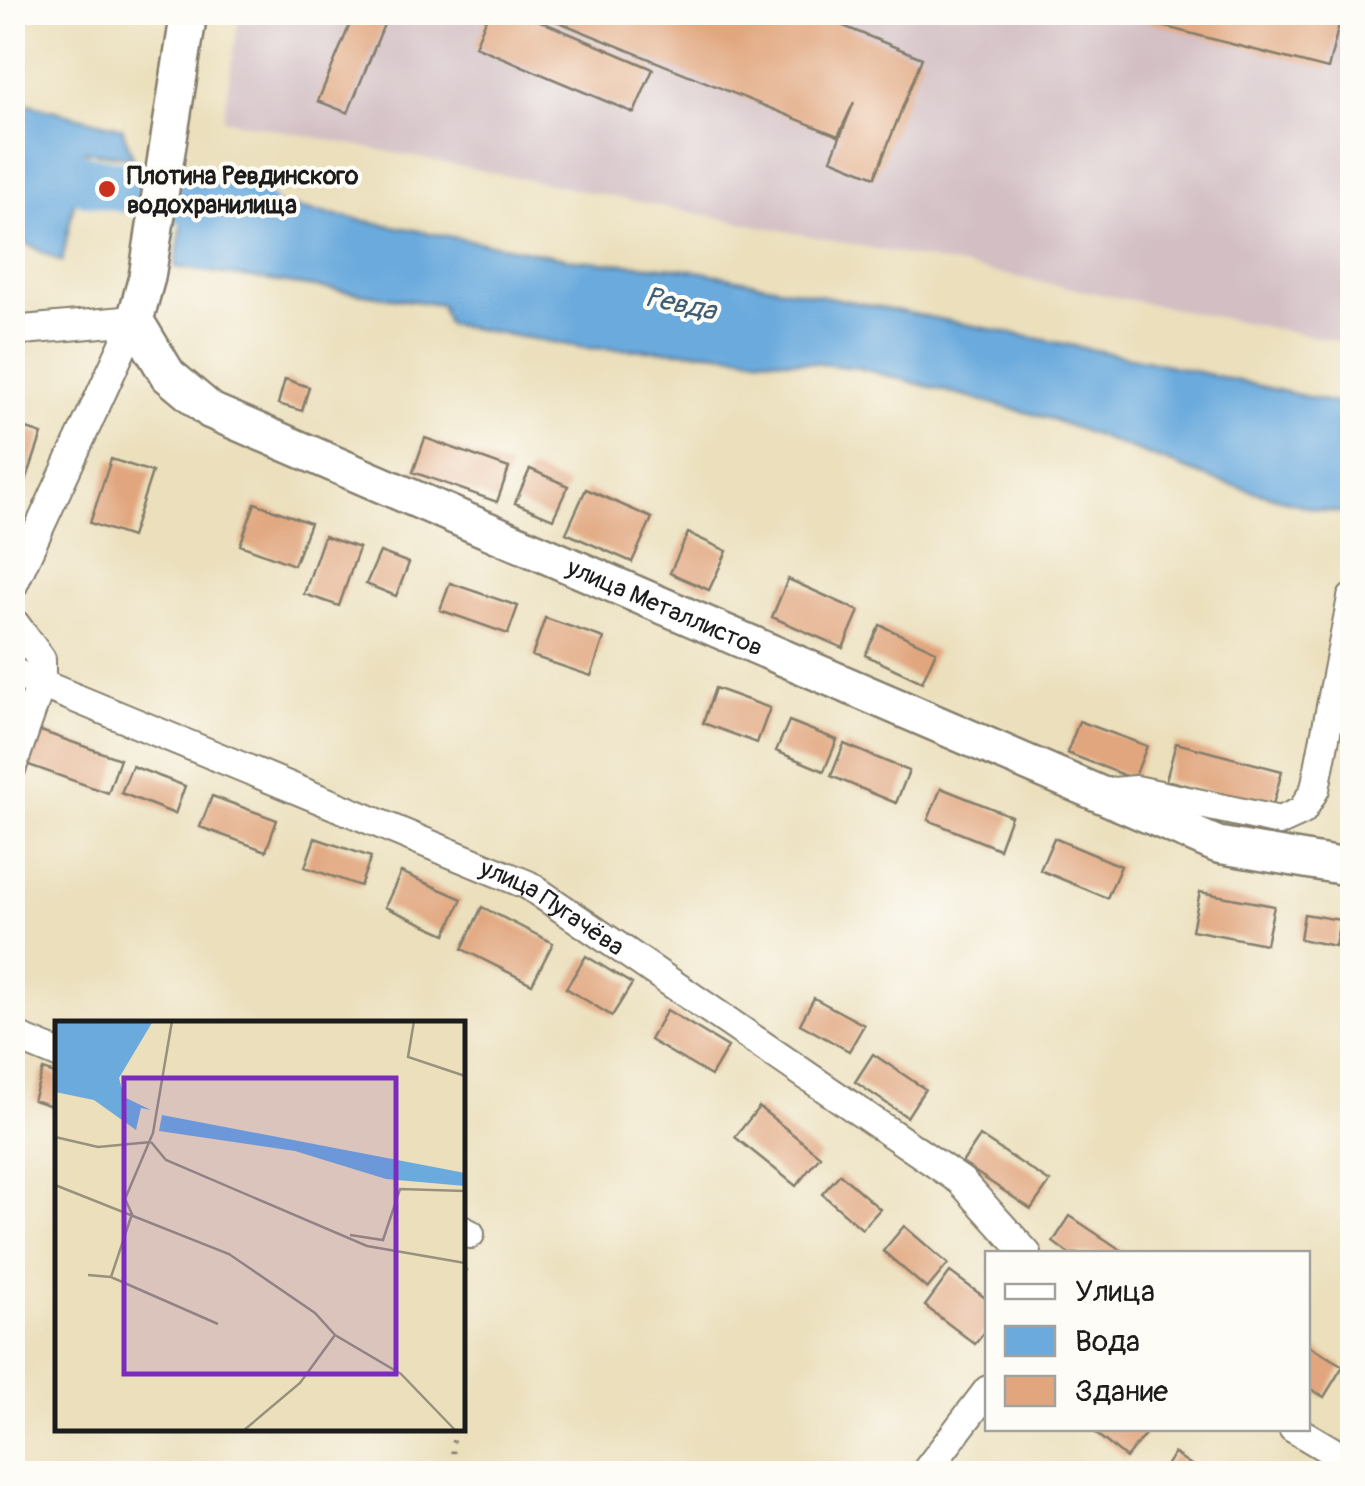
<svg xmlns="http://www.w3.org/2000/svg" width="1365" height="1486" viewBox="0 0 1365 1486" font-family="Pangolin,sans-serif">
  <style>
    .industrial { fill: #d2bec3 }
    .water { fill: #6aaadd; stroke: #43637c; stroke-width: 2.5 }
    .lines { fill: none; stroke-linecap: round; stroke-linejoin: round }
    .river { stroke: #6aaadd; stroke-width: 50 }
    .building { fill: #e1a67e }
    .minor-casing { stroke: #847e6c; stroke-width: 32 }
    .tertiary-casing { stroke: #847e6c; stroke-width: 40 }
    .path { stroke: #847e6c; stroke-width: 5; stroke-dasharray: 2.5 8; stroke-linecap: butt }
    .minor { stroke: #fff; stroke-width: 28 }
    .tertiary { stroke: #fff; stroke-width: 35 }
    .poi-dot { fill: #c8321e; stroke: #fdfcf7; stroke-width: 4 }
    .labels { text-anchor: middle; stroke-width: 8; stroke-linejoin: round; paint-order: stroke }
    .poi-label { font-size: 25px; font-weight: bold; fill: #1c1c1c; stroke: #fdfcf7; text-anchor: start }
    .street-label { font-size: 25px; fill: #1c1c1c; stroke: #fdfcf7 }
    .water-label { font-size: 28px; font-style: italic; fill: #3f5c73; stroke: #fdfcf7 }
    .inset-road { fill: none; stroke: #98917c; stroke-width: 2.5 }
    .view { fill: #7b2cbf; fill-opacity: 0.15; stroke: #7b2cbf; stroke-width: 5 }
    .inset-edge { fill: none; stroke: #1c1c1c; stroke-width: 5 }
  </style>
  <rect width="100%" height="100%" fill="#fdfcf7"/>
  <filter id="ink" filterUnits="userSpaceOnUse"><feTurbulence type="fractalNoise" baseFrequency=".01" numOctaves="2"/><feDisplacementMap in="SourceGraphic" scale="20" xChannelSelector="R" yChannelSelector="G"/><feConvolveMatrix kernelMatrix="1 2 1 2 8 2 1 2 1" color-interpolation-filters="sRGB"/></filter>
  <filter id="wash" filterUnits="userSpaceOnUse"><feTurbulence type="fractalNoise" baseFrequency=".0048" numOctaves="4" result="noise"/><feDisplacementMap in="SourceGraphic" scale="40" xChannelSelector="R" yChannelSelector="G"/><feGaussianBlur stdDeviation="2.25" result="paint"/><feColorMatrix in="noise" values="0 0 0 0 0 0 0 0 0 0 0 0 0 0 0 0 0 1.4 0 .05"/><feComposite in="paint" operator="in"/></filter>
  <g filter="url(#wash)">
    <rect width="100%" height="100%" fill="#ebdfbc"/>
    <path class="industrial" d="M 240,13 L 1352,13 L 1352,344 L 223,119 Z"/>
    <path class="water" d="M 12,100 L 122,128 L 133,158 L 84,151 L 62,262 L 13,237 Z
      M 188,188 L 576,260 L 687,269 L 1150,361 L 1352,407 L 1352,514 L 1315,509 L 1218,481 L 1051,419 L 859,368 L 710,352 L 586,348 L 447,324 L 441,305 L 175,267 Z"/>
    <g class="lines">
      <path class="river" d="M 12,152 L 77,178 L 254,213"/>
    </g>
    <g id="blocks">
      <path class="building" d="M 355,12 L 389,12 L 348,113 L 318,101 Z
        M 489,12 L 519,12 L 653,69 L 634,113 L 475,46 Z
        M 809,12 L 922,58 L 875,177 L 831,159 L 854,102 L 838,136 L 537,13 Z
        M 1108,12 L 1342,12 L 1328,69 Z
        M 285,379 L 309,387 L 302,411 L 278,404 Z
        M 12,424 L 42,434 L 25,484 L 12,480 Z
        M 425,438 L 509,468 L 497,502 L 413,472 Z
        M 111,459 L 152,472 L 131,537 L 90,523 Z
        M 530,469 L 568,486 L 553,519 L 515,503 Z
        M 586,489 L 652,518 L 632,562 L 566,533 Z
        M 255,503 L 310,523 L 294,565 L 240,545 Z
        M 688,533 L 727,551 L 709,590 L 670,573 Z
        M 324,536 L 359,548 L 339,606 L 304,594 Z
        M 380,552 L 409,563 L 396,596 L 366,584 Z
        M 788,579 L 859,611 L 843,648 L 772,617 Z
        M 450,583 L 518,606 L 508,634 L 440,610 Z
        M 545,618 L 604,638 L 591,676 L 532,656 Z
        M 880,625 L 936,651 L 922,682 L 865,655 Z
        M 715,688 L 770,708 L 757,743 L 703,723 Z
        M 789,721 L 837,740 L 824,771 L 776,751 Z
        M 1079,721 L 1147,746 L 1134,779 L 1067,753 Z
        M 38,730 L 120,759 L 108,793 L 26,764 Z
        M 1176,743 L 1282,771 L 1272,808 L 1166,780 Z
        M 844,744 L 909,771 L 896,803 L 831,776 Z
        M 132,766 L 185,786 L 175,814 L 121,793 Z
        M 941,788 L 1011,816 L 999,849 L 928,820 Z
        M 212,796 L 277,820 L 266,851 L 200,827 Z
        M 315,838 L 371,857 L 360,886 L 305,867 Z
        M 1054,838 L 1121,866 L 1107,898 L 1040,870 Z
        M 401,872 L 462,899 L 446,934 L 385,907 Z
        M 1200,892 L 1274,906 L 1266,944 L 1192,930 Z
        M 482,907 L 553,943 L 532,984 L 462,949 Z
        M 1304,914 L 1340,920 L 1335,946 L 1300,939 Z
        M 586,956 L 632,984 L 612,1016 L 566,988 Z
        M 814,998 L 864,1025 L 849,1051 L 800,1024 Z
        M 667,1010 L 728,1047 L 711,1076 L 650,1040 Z
        M 873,1054 L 925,1089 L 907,1117 L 855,1082 Z
        M 43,1070 L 58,1075 L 58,1108 L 33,1100 Z
        M 759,1107 L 820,1156 L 796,1186 L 735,1137 Z
        M 980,1136 L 1050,1182 L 1031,1209 L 962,1163 Z
        M 840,1174 L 880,1209 L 862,1229 L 822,1194 Z
        M 1070,1216 L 1127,1254 L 1069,1254 L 1053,1242 Z
        M 904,1226 L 948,1264 L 927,1289 L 883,1251 Z
        M 950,1272 L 988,1300 L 988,1328 L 975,1344 L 925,1306 Z
        M 1308,1345 L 1343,1366 L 1324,1397 L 1308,1387 Z
        M 1089,1428 L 1150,1428 L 1126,1458 Z
        M 1174,1453 L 1204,1474 L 1161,1474 Z"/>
    </g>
  </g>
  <g filter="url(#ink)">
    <use href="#blocks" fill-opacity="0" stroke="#847e6c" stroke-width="2.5"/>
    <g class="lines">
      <defs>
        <g id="minor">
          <path d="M 12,331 L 135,320 L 12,587"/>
          <path d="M 12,620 L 41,659 L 41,683 L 12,767"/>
          <path id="s1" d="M 12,672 L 528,885 L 961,1181 L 1027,1254"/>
          <path d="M 1101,793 L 1136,790 L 1280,821 L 1302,811 L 1315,789 L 1352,598"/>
          <path d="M 12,1035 L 58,1054"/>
          <path d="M 462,1230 L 470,1234"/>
          <path d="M 1293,1428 L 1352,1463"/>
          <path d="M 924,1474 L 988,1390"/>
        </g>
        <g id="tertiary">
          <path id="s2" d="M 189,12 L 147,277 L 135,320 L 168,375 L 211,411 L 1218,845 L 1352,868"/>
        </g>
      </defs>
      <use href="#minor" class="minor-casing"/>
      <use href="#tertiary" class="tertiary-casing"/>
      <path class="path" d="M 462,1292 L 467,1261
        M 452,1474 L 454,1428"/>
      <use href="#minor" class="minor"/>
      <use href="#tertiary" class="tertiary"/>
    </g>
  </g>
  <circle class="poi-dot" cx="107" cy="189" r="10"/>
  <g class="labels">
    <g class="poi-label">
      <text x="127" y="184">Плотина Ревдинского<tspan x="127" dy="29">водохранилища</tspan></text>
    </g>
    <g class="street-label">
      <text dy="9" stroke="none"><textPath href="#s2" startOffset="928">улица Металлистов</textPath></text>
      <text dy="9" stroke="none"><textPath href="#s1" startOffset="590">улица Пугачёва</textPath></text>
    </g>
    <g class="water-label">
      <text transform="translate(681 303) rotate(12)" y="10">Ревда</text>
    </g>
  </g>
  <g transform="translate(55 1021)">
    <rect width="410" height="410" fill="#ebdfbc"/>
    <path d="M 0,0 L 98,0 L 64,57 L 69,76 L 96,89 L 86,87 L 81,109 L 39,79 L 0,71 ZM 107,94 L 410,152 L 410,165 L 331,158 L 240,130 L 104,110 Z" fill="#6aaadd"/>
    <path class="inset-road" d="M 359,0 L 353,36 L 410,55M 0,116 L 43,126 L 96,121M 96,121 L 111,139 L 312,225 L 410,242M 0,164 L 174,233 L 260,292 L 280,314 L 346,353 L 401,410M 295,214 L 328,219 L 345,168 L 410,170M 33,254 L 56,256 L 163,303M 56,256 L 77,193 L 70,178 L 98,112 L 117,0M 188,410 L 245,362 L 280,314"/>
    <path class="view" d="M 69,57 L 341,57 L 341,353 L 69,353 Z"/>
    <rect width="410" height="410" class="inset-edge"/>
  </g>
  <rect width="1365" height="1486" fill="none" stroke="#fdfcf7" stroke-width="50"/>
  <rect x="985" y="1251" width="325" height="180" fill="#fdfcf7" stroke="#a3a29f" stroke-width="2.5"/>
  <rect x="1005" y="1284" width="50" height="15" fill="#ffffff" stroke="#a3a29f" stroke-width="2.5"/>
  <text x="1075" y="1301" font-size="30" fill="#1c1c1c">Улица</text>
  <rect x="1005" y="1326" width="50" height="30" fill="#6aaadd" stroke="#a3a29f" stroke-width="2.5"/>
  <text x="1075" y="1351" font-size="30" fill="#1c1c1c">Вода</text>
  <rect x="1005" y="1376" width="50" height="30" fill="#e1a67e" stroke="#a3a29f" stroke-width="2.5"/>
  <text x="1075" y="1401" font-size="30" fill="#1c1c1c">Здание</text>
</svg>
